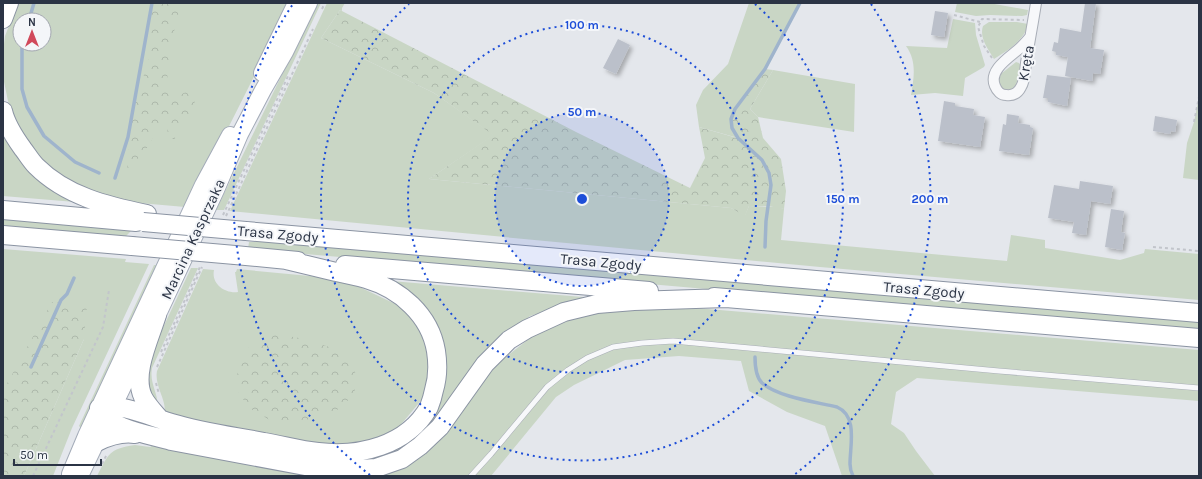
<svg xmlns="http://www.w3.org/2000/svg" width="1202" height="479" viewBox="0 0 1202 479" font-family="Karla,sans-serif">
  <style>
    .green { fill: #c9d6c5; fill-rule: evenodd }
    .forest { fill: url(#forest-crowns) }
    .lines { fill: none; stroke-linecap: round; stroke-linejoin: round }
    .stream { stroke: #9fb4cc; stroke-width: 3.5 }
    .building { fill: #bbc0ca; filter: url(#shadow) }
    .lane-casing { stroke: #a9aeb7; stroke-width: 6 }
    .street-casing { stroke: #a9aeb7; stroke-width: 12 }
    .primary-casing { stroke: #a3abb8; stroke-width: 18 }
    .highway-casing { stroke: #8b94a3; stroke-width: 20 }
    .path { stroke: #c2c5cb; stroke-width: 2; stroke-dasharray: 3 3; stroke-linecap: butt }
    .lane { stroke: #f7f8fa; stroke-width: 5 }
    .street { stroke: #f7f8fa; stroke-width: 10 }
    .primary { stroke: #fff; stroke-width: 16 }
    .highway { stroke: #fff; stroke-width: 18 }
    .highway-bridge-casing { stroke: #8b94a3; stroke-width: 20; stroke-linecap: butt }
    .highway-bridge { stroke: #fff; stroke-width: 18 }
    .ring { fill: none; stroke: #1d4ed8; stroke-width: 2; stroke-dasharray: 2 4 }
    .labels { text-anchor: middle; stroke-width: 4; stroke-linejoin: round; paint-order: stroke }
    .street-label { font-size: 15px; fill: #2b3445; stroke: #f4f6f9 }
    .centre { fill: #1d4ed8; stroke: #f4f6f9; stroke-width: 2 }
    .ring-label { font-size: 12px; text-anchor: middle; font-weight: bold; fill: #1d4ed8; stroke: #f4f6f9; stroke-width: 4; stroke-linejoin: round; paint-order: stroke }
  </style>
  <defs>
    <pattern id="forest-crowns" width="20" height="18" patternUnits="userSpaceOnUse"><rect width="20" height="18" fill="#c9d6c5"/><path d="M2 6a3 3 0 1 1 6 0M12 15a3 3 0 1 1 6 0" fill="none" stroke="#adb8ab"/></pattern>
    <filter id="shadow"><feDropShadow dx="3" dy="3" stdDeviation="2" flood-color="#0004"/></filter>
  </defs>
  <rect width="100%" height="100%" fill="#e4e7ec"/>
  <path class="green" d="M 18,3 L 291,3 L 210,164 L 185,207 L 117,201 L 91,191 L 59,175 L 38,158 L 20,131 L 8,101 L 3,77 L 3,52 L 5,36 ZM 20,20 L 44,20 L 44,44 L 20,44 Z
    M 317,3 L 321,3 L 224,210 L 216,210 Z
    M 327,3 L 345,3 L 342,8 L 342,11 L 340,10 L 321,38 L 434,93 L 494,135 L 429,179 L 731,208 L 745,215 L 749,206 L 778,207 L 784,209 L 781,240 L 1007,261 L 1011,235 L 1045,240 L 1045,248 L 1120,260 L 1144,253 L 1145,249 L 1199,254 L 1199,300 L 820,267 L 230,211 Z
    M 749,3 L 800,3 L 765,69 L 735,109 L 731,119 L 732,128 L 738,138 L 699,127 L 696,105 L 703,90 L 728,64 Z
    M 957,3 L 989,3 L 1028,10 L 1027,15 L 1022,16 L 990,15 L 976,16 L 955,12 Z
    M 953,19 L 975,23 L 976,35 L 985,65 L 984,67 L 965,78 L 963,96 L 935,93 L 911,95 C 914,78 917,61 906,46 L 947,48 Z
    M 989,22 L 1017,22 L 1028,24 C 1025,40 1008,50 994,59 C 988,49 979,38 983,26 Z
    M 1016,62 L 1019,63 L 1021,66 L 1016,85 L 1011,90 L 1004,90 L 998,85 L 999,77 L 1002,73 Z
    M 773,70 L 855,84 L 854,132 L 758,117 L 750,109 Z
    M 1199,97 L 1199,180 L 1183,178 L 1187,143 L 1194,122 Z
    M 3,126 L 75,202 L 3,196 Z
    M 3,218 L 105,226 L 139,231 L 131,231 L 126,236 L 3,228 Z
    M 275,241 L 1199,320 L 1199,332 L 248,249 L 249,242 Z
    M 3,249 L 126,259 L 125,262 L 149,264 L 72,428 L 53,476 L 24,476 L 84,339 L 3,402 Z
    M 154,265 L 162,265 L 83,430 L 79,426 Z
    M 191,268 L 198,268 L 152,368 C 149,384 160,396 157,408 L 144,380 L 146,364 Z
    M 203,269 L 214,270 C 211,284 225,294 238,292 L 235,272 L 236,272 L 237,269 L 331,278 L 349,282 L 406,309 L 428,340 L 432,372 L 424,397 L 398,428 L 377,440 L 348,445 L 307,444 L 164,413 C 168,402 154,386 157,371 Z
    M 391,281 L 583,297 L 582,300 L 530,316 L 478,359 L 450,402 L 418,438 L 396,453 L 360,463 L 158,432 L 160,425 L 339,459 L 397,447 L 445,362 Z
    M 627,306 L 684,307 L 1199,350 L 1199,401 L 917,378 L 896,392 L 891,424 L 904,433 L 916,451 L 935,476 L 842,476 L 825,426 L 787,412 L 749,391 L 741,361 L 679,356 L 625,360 L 574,385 L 556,397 L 491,476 L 353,476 L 402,464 L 464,403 L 498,363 L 539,331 L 580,314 Z
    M 135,445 L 150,447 L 153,445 L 337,476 L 97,476 C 109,454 108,449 135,445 Z"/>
  <path class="forest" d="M 149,3 L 181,3 L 172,40 L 166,88 L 180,95 L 197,86 L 193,114 L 176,126 L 175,139 L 167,139 L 168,120 L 162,115 L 150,144 L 127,172 L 131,119 L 149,58 Z
    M 340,10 L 576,132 L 690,188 L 705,158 L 699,127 L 737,138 C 734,132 731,127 731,120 C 732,107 757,80 765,69 L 773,70 L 750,109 L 758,117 L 763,138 L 781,159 L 786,191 L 784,209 L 768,206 L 749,206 L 745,216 L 731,208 L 429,179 L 493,135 L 434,93 L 321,38 Z
    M 52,302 L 87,305 L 84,339 L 24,476 L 3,476 L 3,391 Z
    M 277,334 L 299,338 L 333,348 L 353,365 L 357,379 L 354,395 L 337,410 L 306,420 L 278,425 L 251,409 L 239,394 L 237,375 L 246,349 Z"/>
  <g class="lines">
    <path class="stream" d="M 29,20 L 34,3
      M 22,44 L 22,89 L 27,107 L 44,136 L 75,162 L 99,173
      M 115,178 L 128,137 L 152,3
      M 765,247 L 766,221 L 771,185 L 769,173 L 762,160 L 738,138 L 732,128 L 731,119 L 735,109 L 765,69 L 800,3
      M 755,357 C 755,365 756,377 762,383 C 778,397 816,402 837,407 C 858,416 850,445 850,464 C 850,468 851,472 853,476
      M 31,367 L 61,300 L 67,294 L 74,278"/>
  </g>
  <path class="building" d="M 1085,3 L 1096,3 L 1090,48 L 1104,50 L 1100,74 L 1093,73 L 1092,81 L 1065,76 L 1068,57 L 1056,55 L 1056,52 L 1052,51 L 1054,42 L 1058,43 L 1060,28 L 1081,32 Z
    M 935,11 L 948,13 L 944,37 L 931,35 Z
    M 618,39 L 630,45 L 616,74 L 603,68 Z
    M 1047,75 L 1071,78 L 1067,106 L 1048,102 L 1048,98 L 1043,98 Z
    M 944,101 L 955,103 L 955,106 L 974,109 L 973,115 L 985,117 L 980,147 L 938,141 Z
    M 1007,114 L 1019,116 L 1018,123 L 1030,125 L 1030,127 L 1033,128 L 1029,155 L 999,151 L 1003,124 L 1006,125 Z
    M 1155,116 L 1177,120 L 1175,132 L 1171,131 L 1170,134 L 1153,131 Z
    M 1080,181 L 1113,186 L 1110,204 L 1091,201 L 1086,235 L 1072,233 L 1074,222 L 1048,218 L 1054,185 L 1079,189 Z
    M 1111,209 L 1124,211 L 1121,232 L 1125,233 L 1122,250 L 1105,247 Z"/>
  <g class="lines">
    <defs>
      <path id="lane" d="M 471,476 L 491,454 L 547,387 L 568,370 L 587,358 L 613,347 L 642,343 L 673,341 L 999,371 L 1199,388"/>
      <path id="street" d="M 1030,37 C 1027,41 1023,45 1020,48 C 1010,57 988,70 995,86 C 997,91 1001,95 1006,95 C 1013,96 1018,93 1021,87 C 1025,81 1025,71 1026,63 C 1029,43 1033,23 1036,3"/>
      <path id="primary" d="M 262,73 L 296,3
        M 152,327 L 216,190 L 240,134 L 263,90 L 285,52 L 309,3
        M 70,474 L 86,436 L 203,185 L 230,135
        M 80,476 L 141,349"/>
      <path id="highway" d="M 3,19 L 9,3
        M 3,111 C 6,124 15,138 23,149 C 27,154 31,161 36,166 C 66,196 107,206 147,214
        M 3,210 L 136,222
        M 246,231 L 1199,313
        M 3,235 L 132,246
        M 235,255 L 298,261
        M 286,260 C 303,264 320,268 336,272 C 346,274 356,276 366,279 C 400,289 430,315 436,351 C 438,364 438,377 434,390 C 433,395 431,402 429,407 C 407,446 359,457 318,452 C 300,450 282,445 264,442 C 233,436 202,432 172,423 C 154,418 117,401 99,408 C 107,429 152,435 171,441 L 332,471 L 376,468 L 402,459 L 420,446 L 440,427 L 485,364 L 509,340 L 527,329 L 564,312 L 597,304 L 634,301 L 726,298
        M 345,265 L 649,291
        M 714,297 L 1199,338
        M 157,315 C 150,338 132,374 143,397 C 147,405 154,412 160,419
        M 97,442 C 109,436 121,432 135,434"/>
    </defs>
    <use href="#lane" class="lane-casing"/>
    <use href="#street" class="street-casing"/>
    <use href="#primary" class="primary-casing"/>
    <use href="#highway" class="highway-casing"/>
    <path class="path" d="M 322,9 L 325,3
      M 954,15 L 980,22
      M 992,58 L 984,46 L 978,27 L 982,19 L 1024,20
      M 1194,122 L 1199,97
      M 223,215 L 289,74
      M 226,216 L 313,29
      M 1153,247 L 1199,251
      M 161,352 L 200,267
      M 157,367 L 202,267
      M 156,383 L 159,394
      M 102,464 L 107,454
      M 33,476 L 103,327 L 109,290"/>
    <use href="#lane" class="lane"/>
    <use href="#street" class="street"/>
    <use href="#primary" class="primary"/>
    <use href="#highway" class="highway"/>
    <defs>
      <path id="highway-bridge" d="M 143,222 L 246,231
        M 132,246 L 235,255"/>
    </defs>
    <use href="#highway-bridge" class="highway-bridge-casing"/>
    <use href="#highway-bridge" class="highway-bridge"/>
  </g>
  <circle cx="582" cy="199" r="87" fill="#1d4ed8" fill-opacity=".12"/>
  <g class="ring">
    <circle cx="582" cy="199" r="87"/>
    <circle cx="582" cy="199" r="174"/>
    <path d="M755 4A261 261 0 1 1 409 4"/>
    <path d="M370 475A348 348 0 0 1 293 4M871 4A348 348 0 0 1 794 475"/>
  </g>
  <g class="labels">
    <g class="street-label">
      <text transform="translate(1026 63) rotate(-80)" y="5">Kręta</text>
      <text transform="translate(278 234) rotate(5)" y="5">Trasa Zgody</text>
      <text transform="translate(193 239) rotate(-65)" y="5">Marcina Kasprzaka</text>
      <text transform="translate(601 262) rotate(5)" y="5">Trasa Zgody</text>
      <text transform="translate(924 290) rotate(5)" y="5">Trasa Zgody</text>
    </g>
  </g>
  <circle cx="582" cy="199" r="6" class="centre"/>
  <g class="ring-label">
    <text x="582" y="29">100 m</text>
    <text x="582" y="116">50 m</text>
    <text x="843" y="203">150 m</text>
    <text x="930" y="203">200 m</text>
  </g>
  <rect width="1202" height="479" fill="none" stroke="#2b3445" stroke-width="8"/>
  <g transform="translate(32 32)"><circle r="19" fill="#f4f6f9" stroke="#a4a8b1"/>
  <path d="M0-3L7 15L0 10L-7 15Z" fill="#d1495b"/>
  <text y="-6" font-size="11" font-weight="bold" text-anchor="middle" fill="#2b3445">N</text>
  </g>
  <path d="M14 459v6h87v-6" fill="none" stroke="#2b3445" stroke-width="2"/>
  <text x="20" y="459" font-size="12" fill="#2b3445" stroke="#f4f6f9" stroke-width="3" paint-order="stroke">50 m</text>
</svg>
